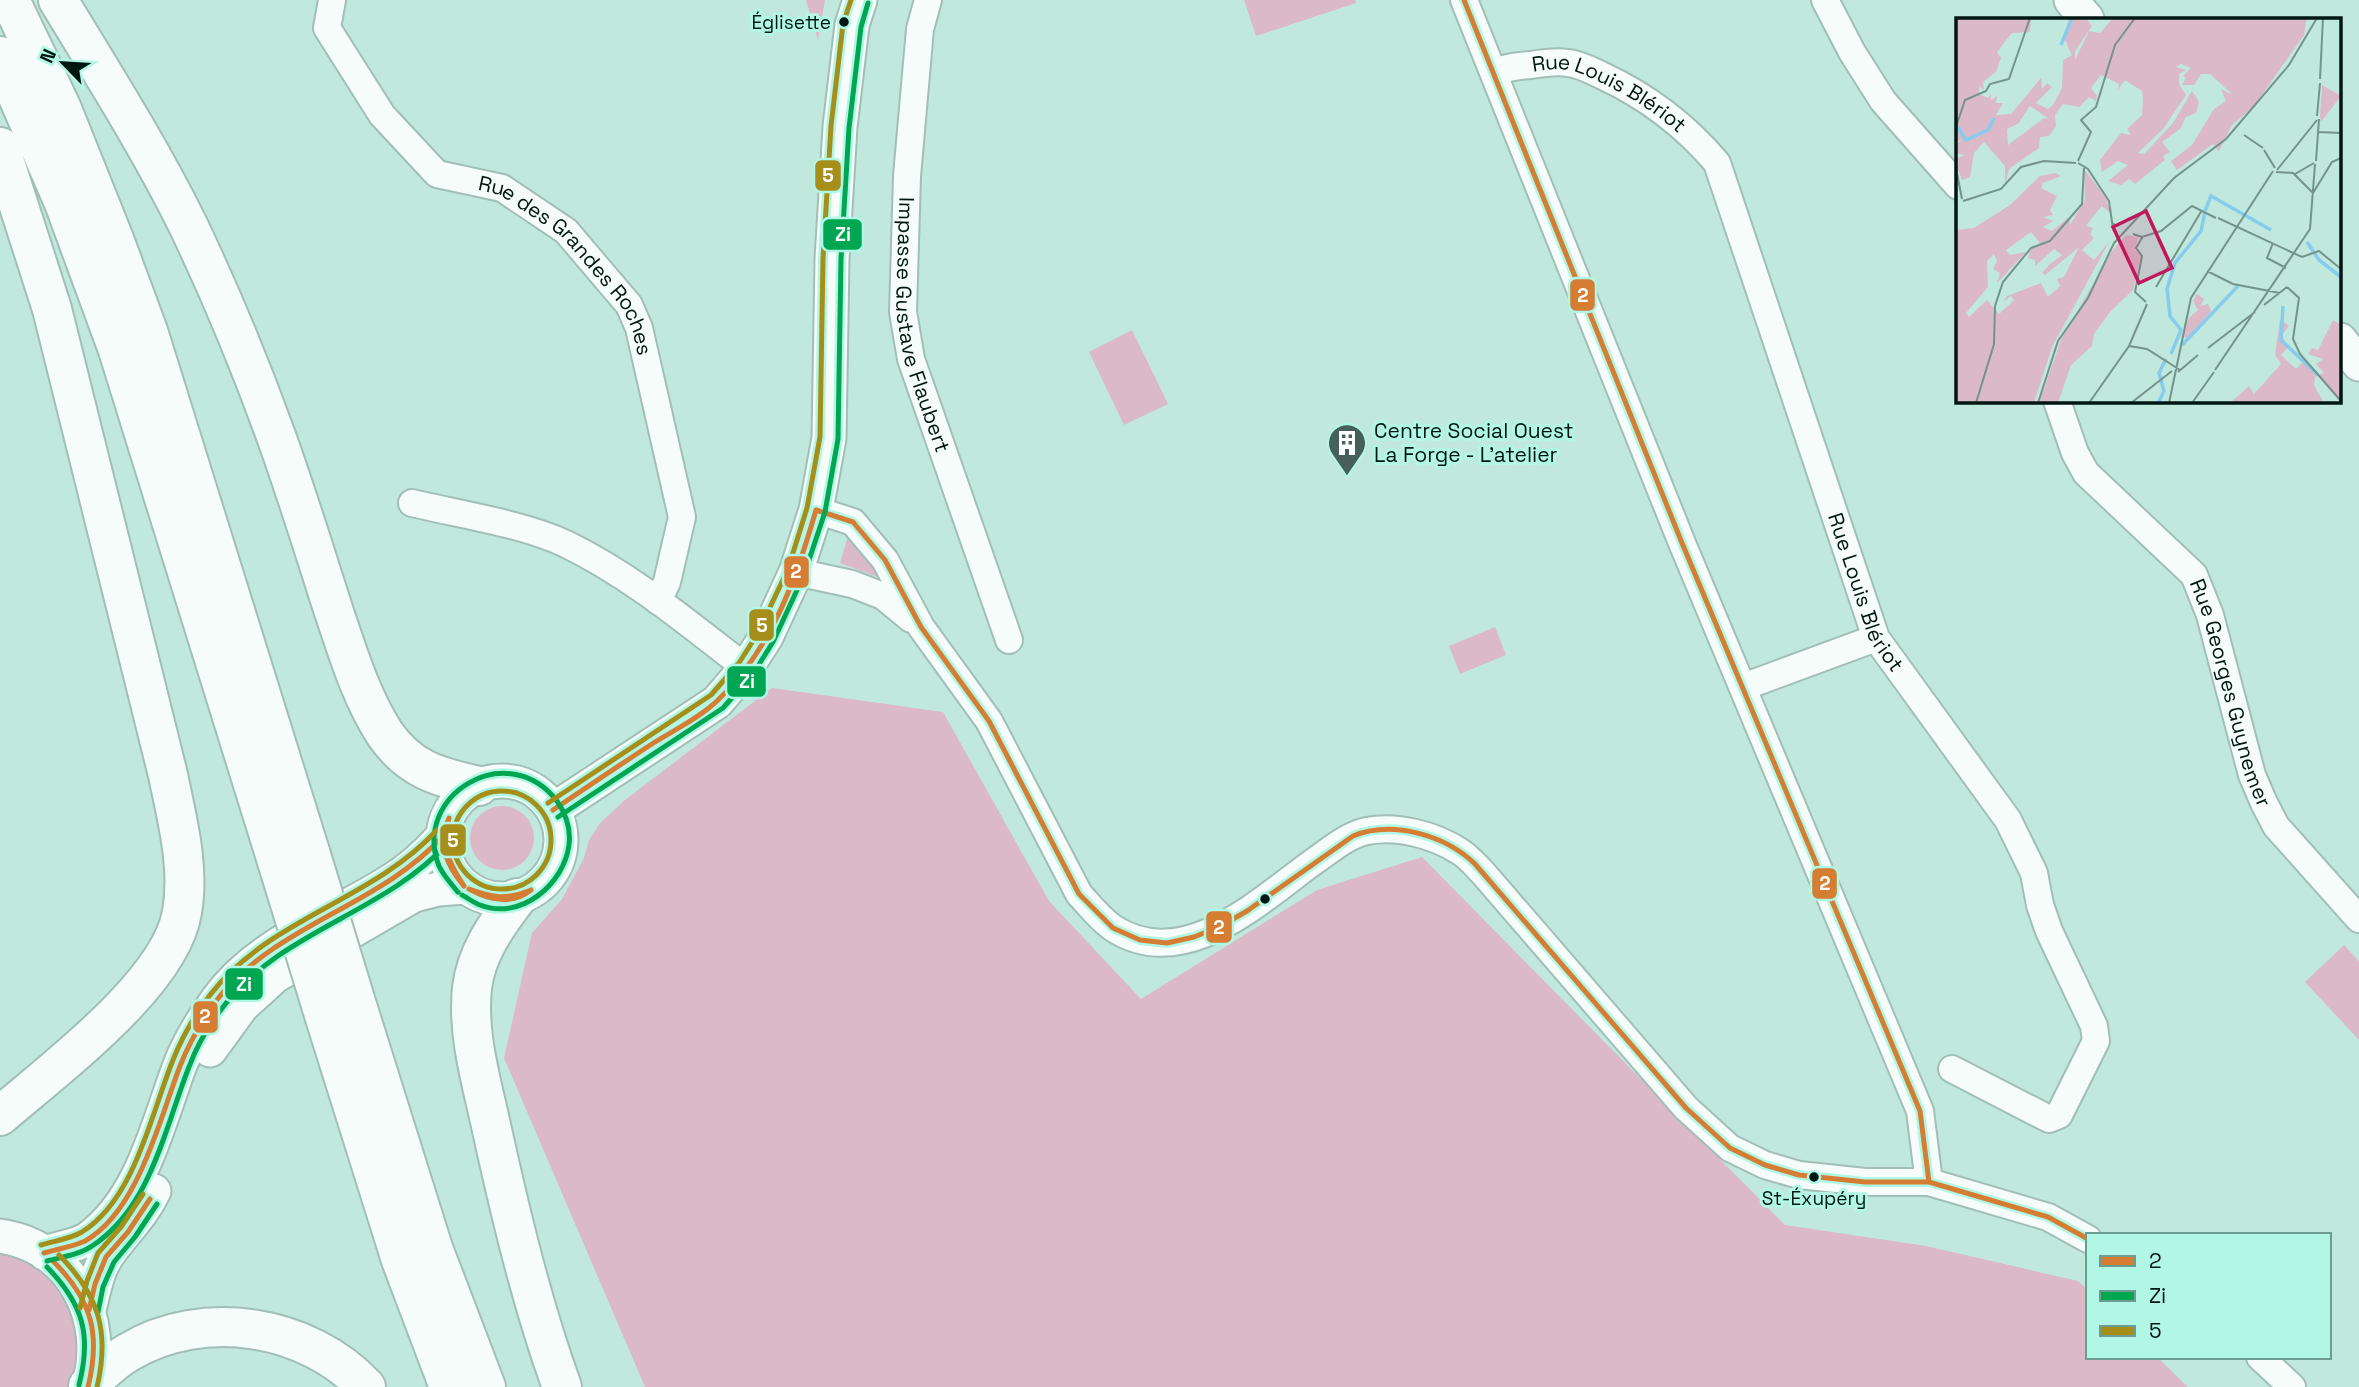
<svg xmlns="http://www.w3.org/2000/svg" width="2359" height="1387" viewBox="0 0 2359 1387" font-family="'Space Grotesk',sans-serif">
  <style>
    .green { fill: #dbb9c7 }
    .lines { fill: none; stroke-linecap: round; stroke-linejoin: round }
    .minor-casing { stroke: #a1bfb7; stroke-width: 30 }
    .major-casing { stroke: #a1bfb7; stroke-width: 37 }
    .highway-casing { stroke: #a1bfb7; stroke-width: 42 }
    .minor { stroke: #f6fcfa; stroke-width: 26 }
    .major { stroke: #f6fcfa; stroke-width: 33 }
    .highway { stroke: #f6fcfa; stroke-width: 38 }
    .highway-bridge-casing { stroke: #a1bfb7; stroke-width: 42; stroke-linecap: butt }
    .highway-bridge { stroke: #f6fcfa; stroke-width: 38 }
    .bus-1-casing { stroke: #b2f7e5; stroke-width: 10 }
    .bus-2-casing { stroke: #b2f7e5; stroke-width: 10 }
    .bus-3-casing { stroke: #b2f7e5; stroke-width: 10 }
    .bus-1 { stroke: #d57d33; stroke-width: 5 }
    .bus-2 { stroke: #00a651; stroke-width: 5 }
    .bus-3 { stroke: #a58e19; stroke-width: 5 }
    .bus-dot { fill: #001711; stroke: #b2f7e5; stroke-width: 2.5 }
    .labels { text-anchor: middle; stroke-width: 6; stroke-linejoin: round; paint-order: stroke }
    .bus-label { font-size: 19px; fill: #001711; stroke: #b2f7e5; text-anchor: end }
    .street-label { font-size: 21px; fill: #001711; stroke: #b2f7e5 }
    .poi-label { font-size: 21px; fill: #001711; stroke: #b2f7e5; text-anchor: start }
    .inset-river { fill: none; stroke: #86ccec; stroke-width: 3.5 }
    .inset-road { fill: none; stroke: #74948b; stroke-width: 2 }
    .view { fill: #c2185b; fill-opacity: 0.15; stroke: #c2185b; stroke-width: 3.5 }
    .inset-edge { fill: none; stroke: #001711; stroke-width: 3.5 }
    .line-badge { stroke: #b2f7e5; stroke-width: 2.5 }
    .badge-label { font-size: 19px; text-anchor: middle; font-weight: bold; fill: #fff }
  </style>
  <rect width="100%" height="100%" fill="#c1e8dd"/>
  <path class="green" d="M 806,0 L 825,0 L 818,40 L 807,4 Z
    M 1244,0 L 1355,0 L 1356,3 L 1256,36 Z
    M 1132,330 L 1168,404 L 1124,425 L 1089,352 Z
    M 849,533 L 879,574 L 878,577 L 840,563 Z
    M 1495,627 L 1506,655 L 1460,674 L 1449,646 Z
    M 772,688 L 943,712 L 1049,901 L 1141,999 L 1317,890 L 1422,857 L 1785,1225 L 1926,1246 L 2078,1281 L 2088,1290 L 2088,1357 L 2157,1357 L 2188,1387 L 645,1387 L 504,1058 L 532,933 L 562,899 L 584,858 L 589,840 L 600,823 L 625,800 Z
    M470 838a32 32 0 1 1 64 0a32 32 0 1 1-64 0Z
    M 2344,945 L 2359,961 L 2359,1040 L 2305,982 Z
    M 0,1252 C 46,1256 84,1310 80,1355 C 79,1365 75,1377 72,1387 L 0,1387 Z"/>
  <g class="lines">
    <defs>
      <g id="minor">
        <path id="s1" d="M 332,0 L 327,28 L 382,115 L 437,174 L 502,188 L 566,231 L 629,305 L 639,328 L 682,517 L 667,582 L 658,601"/>
        <path id="s2" d="M 928,0 L 920,29 L 907,176 L 903,312 L 911,359 L 1009,640"/>
        <path d="M 1464,0 L 1682,543 L 1920,1111 L 1929,1182"/>
        <path d="M 1825,0 L 1852,52 L 1883,101 L 1958,186"/>
        <path id="s3" d="M 1494,73 C 1506,67 1518,66 1531,65 C 1543,63 1556,61 1568,63 C 1580,64 1592,71 1603,76 C 1648,97 1685,125 1717,163 L 1876,638 L 2008,820 L 2034,873 L 2040,905 L 2049,931 L 2094,1026 L 2096,1041 L 2059,1115 L 2049,1119 L 1952,1069"/>
        <path id="s4" d="M 2057,401 L 2075,453 L 2086,473 L 2194,575 L 2210,615 L 2252,775 L 2264,803 L 2276,826 L 2359,919"/>
        <path d="M 412,503 C 458,514 524,524 566,544 C 632,576 689,624 746,668"/>
        <path d="M 816,510 L 853,522 L 885,560 L 921,627 L 989,721 L 1079,894 C 1090,906 1100,919 1113,928 C 1185,975 1261,899 1316,860 C 1332,849 1348,835 1367,831 C 1397,825 1434,835 1459,851 C 1468,856 1476,866 1483,873 L 1686,1108 L 1730,1148 L 1765,1165 L 1799,1175 L 1865,1182 L 1929,1182 L 2048,1217 L 2088,1239"/>
        <path d="M 796,572 L 852,584 L 883,596 L 911,619"/>
        <path d="M 1743,687 L 1876,638"/>
        <path d="M 2260,1357 L 2292,1387"/>
      </g>
      <path id="major" d="M 2071,0 L 2087,19
        M 2340,340 L 2359,364
        M443 840a59 59 0 1 1 118 0a59 59 0 1 1-118 0Z
        M 553,810 L 717,702 L 746,668 L 766,637 L 796,572 L 816,510 L 829,438 L 832,259 L 840,127 L 852,25 L 860,0
        M 210,1050 L 242,1006 L 275,976 L 414,895 L 438,889 L 465,887
        M 0,1236 C 73,1246 109,1321 88,1387
        M 44,1253 C 58,1248 78,1246 89,1238 C 142,1199 158,1123 180,1065 C 189,1042 202,1021 217,1000 C 259,942 333,918 391,881 C 411,869 428,853 443,836
        M 89,1310 C 94,1289 98,1266 112,1249 C 127,1229 142,1215 154,1191"/>
      <path id="highway" d="M 10,0 L 62,109 L 114,239 L 148,331 L 311,855
        M 58,0 C 103,74 150,148 188,225 C 221,294 250,364 276,436 C 297,494 315,553 334,612 C 348,653 361,697 385,734 C 410,770 438,777 479,786
        M 0,56 L 64,203 L 118,350 L 280,871
        M 0,147 L 52,309 L 168,775 C 177,819 190,867 182,912 C 171,983 53,1070 0,1116
        M 517,898 C 497,924 476,953 472,988 C 467,1036 482,1083 492,1130 C 511,1216 532,1304 562,1387
        M 355,999 L 433,1248 L 486,1387
        M 325,1018 L 401,1260 L 449,1387
        M 88,1386 C 100,1374 113,1361 129,1352 C 203,1308 307,1324 366,1387"/>
    </defs>
    <use href="#minor" class="minor-casing"/>
    <use href="#major" class="major-casing"/>
    <use href="#highway" class="highway-casing"/>
    <use href="#minor" class="minor"/>
    <use href="#major" class="major"/>
    <use href="#highway" class="highway"/>
    <defs>
      <path id="highway-bridge" d="M 311,855 L 355,999
        M 280,871 L 325,1018"/>
    </defs>
    <use href="#highway-bridge" class="highway-bridge-casing"/>
    <use href="#highway-bridge" class="highway-bridge"/>
    <defs>
      <path id="bus-1" d="M 1464,0 L 1682,543 L 1920,1111 L 1929,1182
        M 553,810 C 587,787 621,764 655,742 C 676,729 699,718 717,701 C 771,650 796,580 816,510 L 853,522 L 885,560 L 921,627 L 989,721 L 1079,894 L 1113,928 L 1140,940 L 1167,943 L 1194,937 L 1221,926 L 1247,911 L 1353,836 C 1393,820 1445,835 1475,864 L 1686,1108 L 1730,1148 L 1765,1165 L 1799,1175 L 1865,1182 L 1929,1182 L 2048,1217 L 2088,1239
        M 449,818 C 442,849 447,860 464,886
        M 449,818 C 438,844 446,865 464,886
        M 469,889 C 494,898 506,900 531,890
        M 469,889 C 489,900 512,905 531,890
        M 44,1253 C 57,1249 72,1247 85,1241 C 138,1212 160,1118 180,1066 C 189,1043 202,1021 216,1001 C 275,924 379,907 443,836
        M 53,1261 C 92,1300 101,1334 88,1387
        M 89,1310 L 95,1284 L 106,1257 L 128,1232 L 150,1199"/>
      <path id="bus-2" d="M 558,817 L 723,708 L 753,674 L 773,642 L 804,575 L 825,512 L 838,439 L 841,259 L 849,128 L 861,27 L 868,3
        M 458,892 C 452,885 443,875 439,866 C 411,795 508,737 557,801 C 566,814 571,829 569,845 C 564,884 521,921 480,905 C 474,903 468,898 462,895
        M 47,1261 C 62,1257 79,1255 92,1246 C 151,1208 165,1127 189,1067 C 197,1045 209,1025 223,1007 C 281,930 384,914 449,842
        M 47,1267 C 83,1304 92,1335 79,1385
        M 98,1312 L 103,1287 L 114,1262 L 135,1237 L 157,1204"/>
      <path id="bus-3" d="M453 840a49 49 0 1 1 98 0a49 49 0 1 1-98 0Z
        M 548,803 L 711,695 L 739,663 L 758,633 L 788,569 L 807,508 L 820,437 L 823,259 L 831,126 L 843,24 L 851,0
        M 41,1245 C 54,1241 70,1239 82,1232 C 135,1199 151,1114 173,1060 C 182,1037 195,1015 210,995 C 269,918 372,901 437,830
        M 59,1255 C 99,1295 110,1332 97,1387
        M 80,1308 L 87,1281 L 98,1253 L 121,1227 L 143,1194"/>
    </defs>
    <use href="#bus-1" class="bus-1-casing"/>
    <use href="#bus-2" class="bus-2-casing"/>
    <use href="#bus-3" class="bus-3-casing"/>
    <use href="#bus-1" class="bus-1"/>
    <use href="#bus-2" class="bus-2"/>
    <use href="#bus-3" class="bus-3"/>
  </g>
  <defs>
    <symbol id="building-pin" viewBox="-11 -11 22 30"><path d="M0 17L-7.5 6A9.5 9.5 0 1 1 7.5 6Z" fill="#446058" stroke="#b2f7e5"/><path d="M-4-6H4V6H1V3H-1V6H-4ZM-2.5-4.3h1.7v1.8h-1.7ZM.8-4.3h1.7v1.8H.8ZM-2.5-1h1.7V.8h-1.7ZM.8-1h1.7V.8H.8Z" fill="#fff"/></symbol>
  </defs>
  <g fill-rule="evenodd">
    <use href="#building-pin" x="1325" y="421" width="44" height="60"/>
  </g>
  <g class="bus-dot">
    <circle cx="844" cy="22" r="6"/>
    <circle cx="1265" cy="899" r="6"/>
    <circle cx="1814" cy="1177" r="6"/>
  </g>
  <g class="labels">
    <g class="bus-label">
      <text x="831" y="29">Églisette</text>
      <text x="1814" y="1205" text-anchor="middle">St-Éxupéry</text>
    </g>
    <g class="street-label">
      <text dy="7" stroke="none"><textPath href="#s3" startOffset="124">Rue Louis Blériot</textPath></text>
      <text dy="7" stroke="none"><textPath href="#s1" startOffset="380">Rue des Grandes Roches</textPath></text>
      <text dy="7" stroke="none"><textPath href="#s2" startOffset="329">Impasse Gustave Flaubert</textPath></text>
      <text dy="7" stroke="none"><textPath href="#s3" startOffset="712">Rue Louis Blériot</textPath></text>
      <text dy="7" stroke="none"><textPath href="#s4" startOffset="350">Rue Georges Guynemer</textPath></text>
    </g>
    <g class="poi-label">
      <text x="1374" y="438">Centre Social Ouest<tspan x="1374" dy="24">La Forge - L'atelier</tspan></text>
    </g>
  </g>
  <g transform="translate(1956 18)">
    <rect width="385" height="385" fill="#c1e8dd"/>
    <path d="M 0,0 L 75,0 L 74,14 L 56,15 L 41,34 L 45,40 L 40,54 L 27,64 L 28,72 L 23,68 L 23,76 L 32,80 L 35,76 L 35,82 L 41,78 L 40,85 L 47,85 L 40,97 L 55,96 L 85,60 L 86,71 L 91,65 L 96,69 L 80,85 L 92,91 L 97,87 L 106,70 L 107,42 L 116,37 L 108,20 L 113,0 L 130,0 L 136,8 L 119,33 L 119,42 L 133,13 L 144,15 L 157,0 L 351,0 L 348,17 L 298,88 L 276,107 L 263,133 L 257,126 L 221,152 L 215,143 L 236,127 L 258,91 L 270,83 L 265,71 L 277,77 L 254,56 L 245,56 L 238,67 L 226,67 L 230,60 L 227,58 L 235,50 L 225,46 L 220,49 L 230,52 L 223,56 L 223,66 L 230,77 L 207,111 L 182,135 L 188,136 L 217,105 L 236,73 L 243,84 L 240,95 L 230,99 L 224,111 L 206,124 L 214,134 L 207,138 L 209,142 L 179,166 L 173,161 L 165,167 L 152,163 L 172,147 L 162,143 L 146,154 L 144,142 L 165,115 L 175,117 L 171,111 L 186,97 L 187,80 L 186,73 L 169,62 L 162,72 L 163,66 L 145,57 L 135,70 L 141,78 L 140,83 L 133,79 L 123,89 L 107,86 L 99,97 L 100,108 L 93,118 L 84,119 L 83,130 L 53,151 L 49,168 L 49,148 L 28,124 L 18,135 L 14,159 L 6,162 L 0,147 L 0,141 L 8,137 L 0,135 L 0,126 L 7,121 L 0,124 ZM 74,88 L 93,101 L 88,100 L 52,127 L 51,111 L 62,106 ZM 366,67 L 385,78 L 365,104 L 364,98 ZM 128,151 L 150,180 L 155,196 L 146,188 L 135,201 L 130,208 L 137,210 L 134,216 L 138,220 L 126,232 L 138,242 L 153,224 L 96,329 L 78,385 L 0,385 L 0,212 L 18,210 L 54,187 L 84,158 L 100,155 L 105,158 L 87,165 L 85,170 L 101,178 L 94,192 L 97,197 L 87,199 L 97,203 L 87,209 L 96,213 L 113,199 L 114,207 L 129,182 ZM 75,214 L 84,225 L 74,233 L 72,240 L 79,242 L 79,248 L 98,231 L 106,237 L 93,247 L 86,255 L 89,257 L 123,229 L 108,259 L 101,261 L 104,268 L 92,279 L 85,265 L 51,278 L 47,284 L 55,278 L 58,282 L 43,296 L 31,282 L 13,299 L 10,295 L 32,269 L 31,243 L 38,236 L 41,243 L 37,251 L 44,255 L 41,265 L 70,234 L 54,237 L 50,232 ZM 170,217 L 182,219 L 179,232 L 185,237 L 177,272 L 154,294 L 138,316 L 136,328 L 115,347 L 102,385 L 83,385 L 105,322 L 156,233 ZM 241,276 L 248,281 L 244,288 L 252,286 L 255,293 L 232,321 L 227,318 L 233,300 L 242,292 L 237,283 ZM 324,301 L 333,308 L 326,317 L 332,329 L 325,337 L 340,351 L 346,345 L 354,348 L 360,355 L 358,367 L 368,385 L 274,385 L 293,368 L 298,376 L 325,346 L 319,337 ZM 377,302 L 385,307 L 385,385 L 361,357 L 368,355 L 360,346 L 367,341 L 352,336 L 356,330 L 362,332 Z" fill="#dbb9c7" fill-rule="evenodd"/>
    <path class="inset-river" d="M 105,27 L 116,0M 1,108 L 10,122 L 32,112 L 38,100M 249,193 L 255,178 L 315,212M 351,224 L 363,242 L 385,259M 327,288 L 325,322 L 362,357M 226,327 L 282,268M 215,336 L 225,312 L 214,298 L 211,271 L 219,245 L 245,213 L 249,194M 202,385 L 208,373 L 203,355 L 210,341"/>
    <path class="inset-road" d="M 364,61 L 367,0M 361,98 L 364,65M 0,109 L 9,82 L 30,73 L 34,66 L 53,61 L 74,0M 363,114 L 385,115M 288,117 L 307,130M 308,132 L 319,150M 122,143 L 135,114 L 125,102 L 140,89 L 159,27 L 179,0M 360,143 L 363,101M 122,145 L 132,151 L 153,183 L 157,211 L 158,205M 0,150 L 6,181M 321,152 L 361,102M 320,154 L 337,155 L 357,175M 339,156 L 358,145M 357,175 L 376,144 L 385,140M 7,183 L 45,171 L 65,149 L 88,143 L 120,145M 262,200 L 346,239 L 363,233 L 385,251M 177,216 L 186,219 L 205,213 L 236,188 L 260,200M 187,218 L 180,230 L 186,238 L 179,274 L 190,284M 317,225 L 311,240 L 330,250M 251,253 L 277,266 L 324,275M 200,269 L 246,192M 331,269 L 343,280 L 337,321 L 344,336 L 385,383M 308,287 L 331,269M 173,328 L 191,331 L 224,352M 252,330 L 299,294M 259,352 L 354,211 L 359,146M 222,354 L 242,337M 20,385 L 38,326 L 39,288 L 47,264 L 75,230 L 94,223 L 126,186 L 128,150M 82,385 L 102,323 L 132,280 L 158,225 L 218,160 L 270,121 L 333,47 L 361,0M 133,385 L 173,328 L 191,286M 175,385 L 216,353M 213,385 L 235,280 L 317,153M 236,385 L 258,354"/>
    <path class="view" d="M 190,193 L 216,250 L 183,265 L 157,209 Z"/>
    <rect width="385" height="385" class="inset-edge"/>
  </g>
  <g class="line-badge">
    <rect x="814" y="159" width="28" height="33" rx="7" fill="#a58e19"/>
    <rect x="822" y="218" width="41" height="33" rx="7" fill="#00a651"/>
    <rect x="1569" y="278" width="27" height="34" rx="7" fill="#d57d33"/>
    <rect x="783" y="555" width="27" height="34" rx="7" fill="#d57d33"/>
    <rect x="748" y="608" width="27" height="34" rx="7" fill="#a58e19"/>
    <rect x="726" y="665" width="41" height="33" rx="7" fill="#00a651"/>
    <rect x="439" y="823" width="28" height="34" rx="7" fill="#a58e19"/>
    <rect x="1811" y="867" width="27" height="33" rx="7" fill="#d57d33"/>
    <rect x="1205" y="910" width="28" height="34" rx="7" fill="#d57d33"/>
    <rect x="224" y="967" width="40" height="34" rx="7" fill="#00a651"/>
    <rect x="192" y="1000" width="27" height="34" rx="7" fill="#d57d33"/>
  </g>
  <g class="badge-label">
    <text x="828" y="182">5</text>
    <text x="843" y="241">Zi</text>
    <text x="1583" y="302">2</text>
    <text x="796" y="578">2</text>
    <text x="762" y="632">5</text>
    <text x="747" y="688">Zi</text>
    <text x="453" y="847">5</text>
    <text x="1825" y="890">2</text>
    <text x="1219" y="934">2</text>
    <text x="244" y="991">Zi</text>
    <text x="205" y="1023">2</text>
  </g>
  <rect x="2086" y="1233" width="245" height="126" fill="#b2f7e5" stroke="#6b9d90" stroke-width="2"/>
  <rect x="2100" y="1256" width="35" height="10" fill="#d57d33" stroke="#6b9d90" stroke-width="2"/>
  <text x="2149" y="1268" font-size="21" fill="#001711">2</text>
  <rect x="2100" y="1291" width="35" height="10" fill="#00a651" stroke="#6b9d90" stroke-width="2"/>
  <text x="2149" y="1303" font-size="21" fill="#001711">Zi</text>
  <rect x="2100" y="1326" width="35" height="10" fill="#a58e19" stroke="#6b9d90" stroke-width="2"/>
  <text x="2149" y="1338" font-size="21" fill="#001711">5</text>
  <g transform="translate(63 63) rotate(295)" stroke="#b2f7e5" stroke-width="5" paint-order="stroke">
  <path d="M0-5L12 26L0 18L-12 26Z" fill="#001711"/>
  <text y="-10" font-size="19" font-weight="bold" text-anchor="middle" fill="#001711">N</text>
  </g>
</svg>
